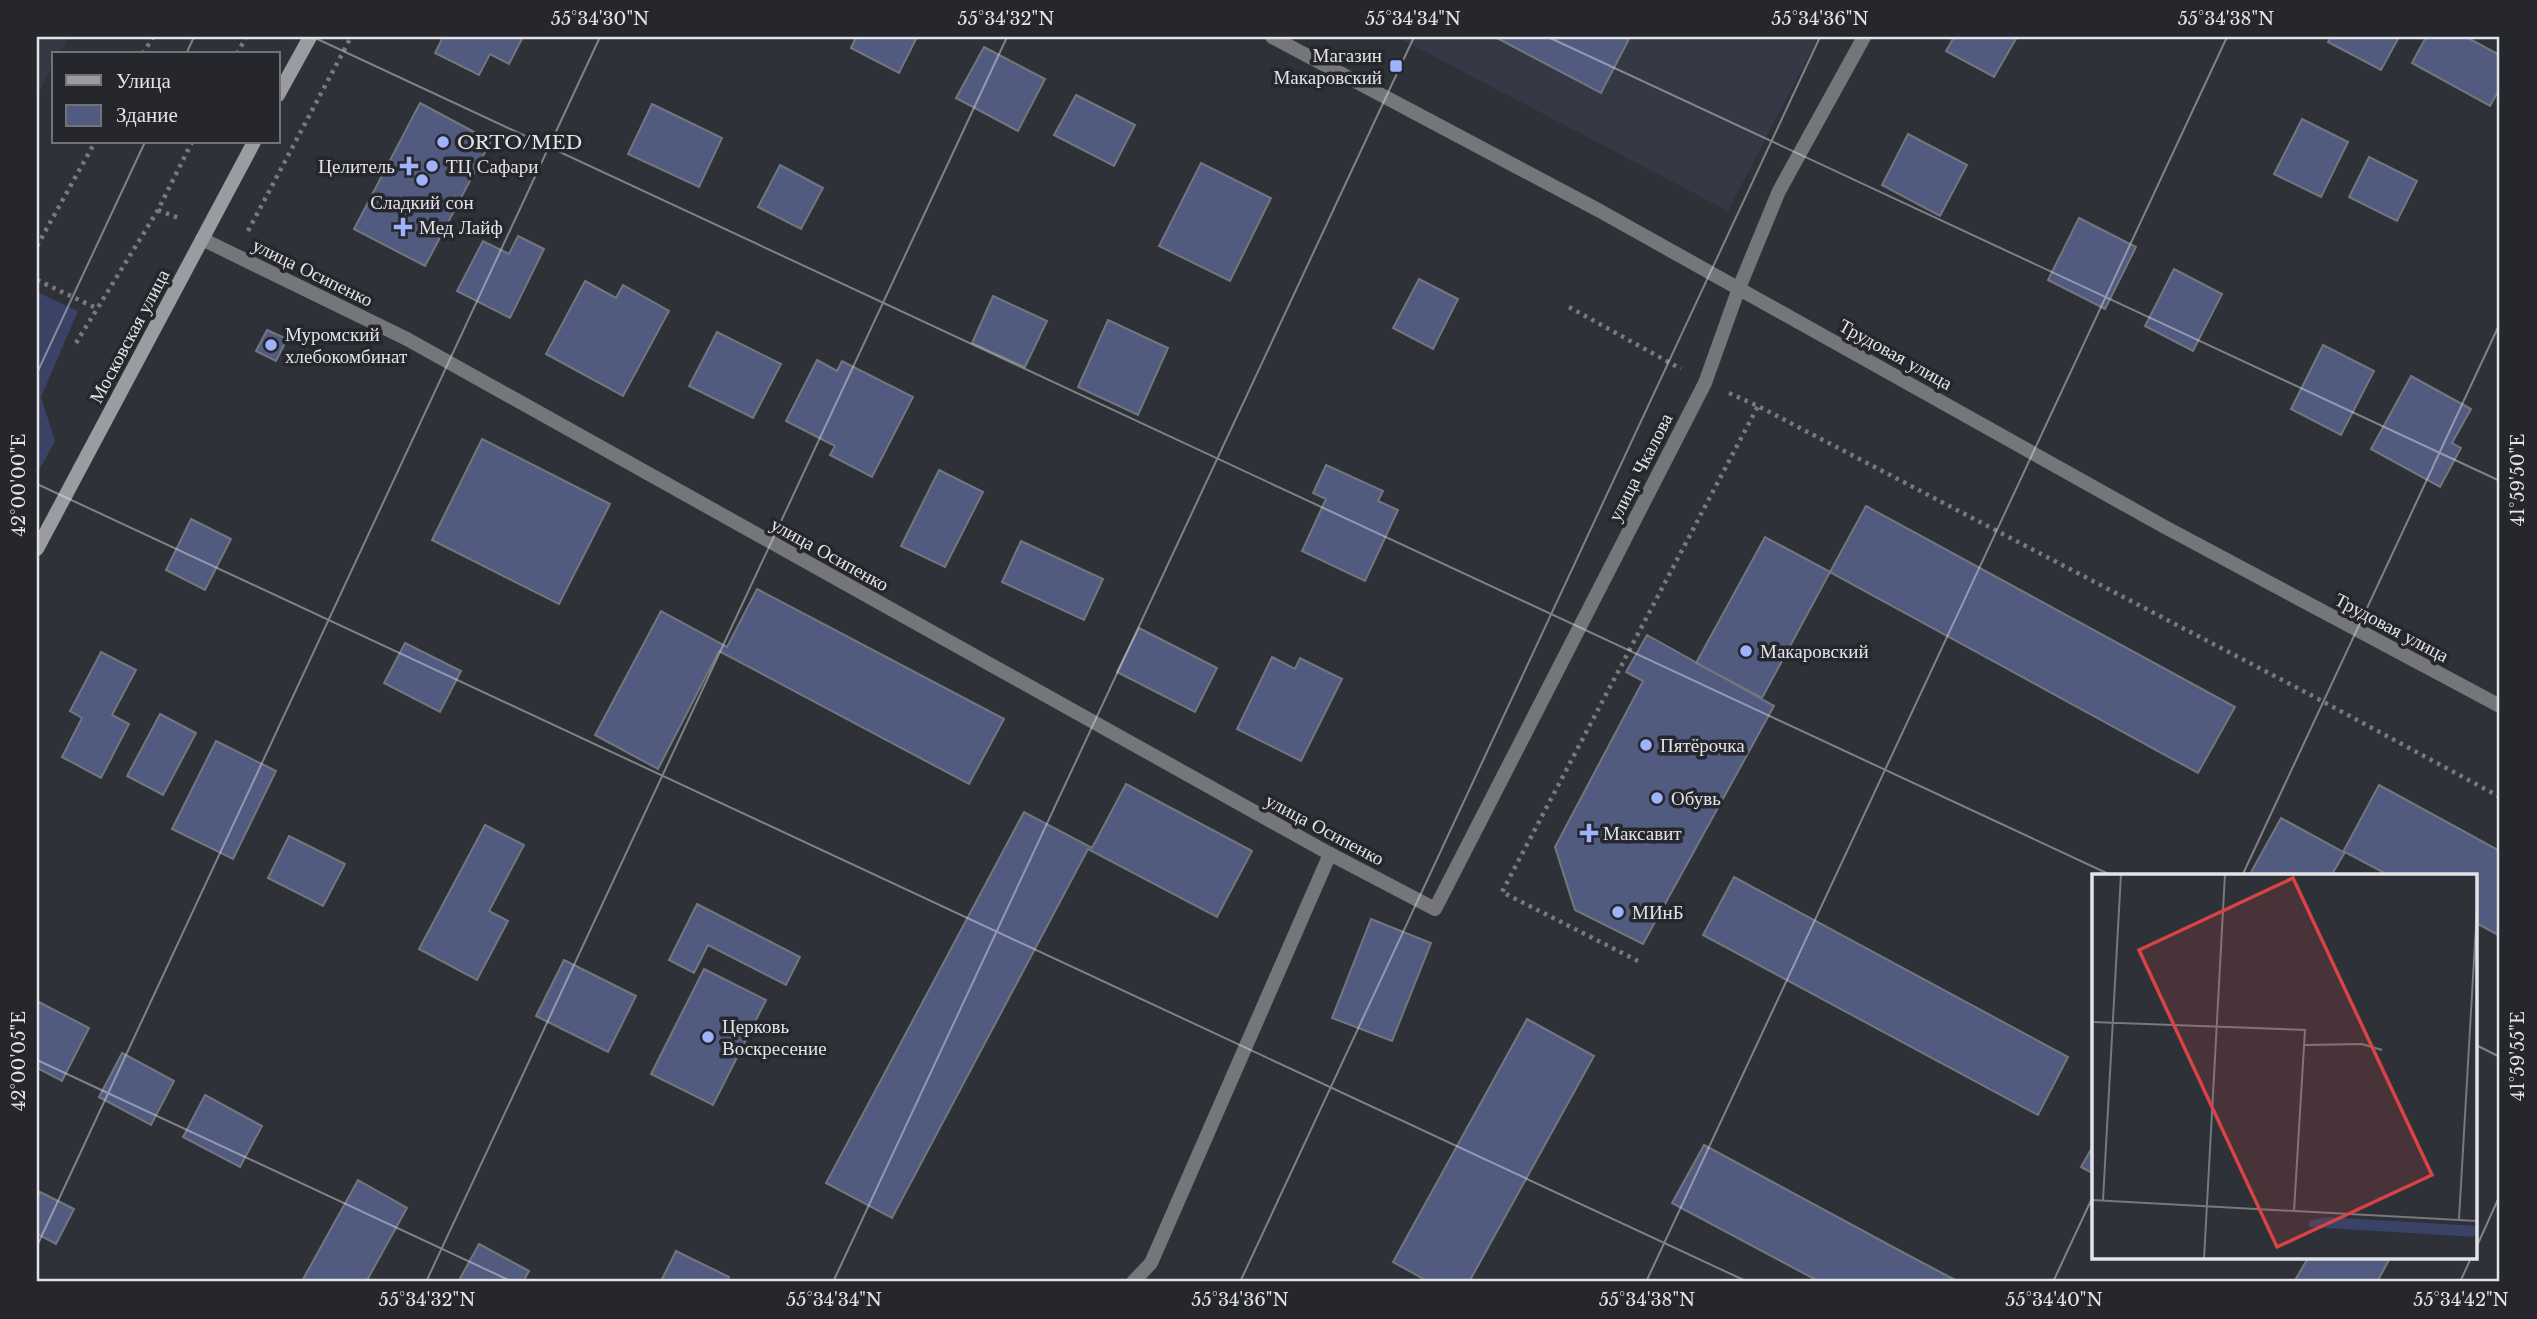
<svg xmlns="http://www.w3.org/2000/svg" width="2537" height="1319" viewBox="0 0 2537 1319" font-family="'Libre Baskerville',serif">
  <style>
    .built { fill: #353845 }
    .green { fill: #3a4365 }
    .building { fill: #515b7f; stroke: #73767e; stroke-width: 2 }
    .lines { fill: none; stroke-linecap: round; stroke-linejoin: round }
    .path { stroke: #77797e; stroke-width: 4.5; stroke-dasharray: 3.5 5; stroke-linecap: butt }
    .service { stroke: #757679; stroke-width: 14 }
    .pedestrian { stroke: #757679; stroke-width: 14 }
    .minor { stroke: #757679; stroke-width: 14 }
    .secondary { stroke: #9b9ca2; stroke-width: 14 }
    .ticks { fill: none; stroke: #e3e4e8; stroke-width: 2; stroke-opacity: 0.45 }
    .poi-dot { fill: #9fb3fd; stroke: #25272d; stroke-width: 2.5 }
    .labels { text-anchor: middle; stroke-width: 7; stroke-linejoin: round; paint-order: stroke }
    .poi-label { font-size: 19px; fill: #e3e4e8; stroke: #25272d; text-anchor: start }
    .street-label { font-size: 19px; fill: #e3e4e8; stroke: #25272d }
    .inset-road { fill: none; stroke: #76797e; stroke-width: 2 }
    .view { fill: #d84445; fill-opacity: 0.15; stroke: #d84445; stroke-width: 3.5 }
    .inset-edge { fill: none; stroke: #e3e4e8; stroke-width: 3.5 }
    .neatline { fill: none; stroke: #e3e4e8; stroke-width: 2.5 }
    .ticks-label { font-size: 18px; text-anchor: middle; fill: #e3e4e8 }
  </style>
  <rect width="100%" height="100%" fill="#2e3137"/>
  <path class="built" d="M 37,37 L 68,37 L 59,54 L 54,54 L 54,63 L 37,96 Z
    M 1397,37 L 1815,37 L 1818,38 L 1728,211 Z"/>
  <path class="green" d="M 37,292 L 78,311 L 41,397 L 55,441 L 37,474 Z"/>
  <path class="building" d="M 443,37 L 523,37 L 509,64 L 490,54 L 479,75 L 435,53 Z
    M 856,37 L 917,37 L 899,73 L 851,48 Z
    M 1495,37 L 1630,37 L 1601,93 Z
    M 1954,37 L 2017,37 L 1994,77 L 1946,51 Z
    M 2331,37 L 2399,37 L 2381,70 L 2328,42 Z
    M 2426,37 L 2466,37 L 2500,55 L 2500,88 L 2490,106 L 2412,63 Z
    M 984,47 L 1045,79 L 1018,131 L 956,98 Z
    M 1076,95 L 1135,125 L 1114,166 L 1054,135 Z
    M 420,103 L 491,141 L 425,266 L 354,229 Z
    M 652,104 L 722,138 L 699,187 L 628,154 Z
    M 2302,119 L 2348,142 L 2321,197 L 2274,174 Z
    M 1908,134 L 1967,165 L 1940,216 L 1882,185 Z
    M 2369,157 L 2417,181 L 2397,221 L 2349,197 Z
    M 1201,163 L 1271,198 L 1230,281 L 1159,246 Z
    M 780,165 L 823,188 L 801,229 L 758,207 Z
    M 2079,218 L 2136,247 L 2105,309 L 2048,280 Z
    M 518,236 L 544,249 L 510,318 L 457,291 L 483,241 L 509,254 Z
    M 2174,269 L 2222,294 L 2193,351 L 2145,326 Z
    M 1419,279 L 1458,299 L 1433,349 L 1393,328 Z
    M 585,281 L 616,298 L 623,285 L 669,311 L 623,396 L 546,354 Z
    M 993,296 L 1047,321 L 1025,367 L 972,343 Z
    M 1108,320 L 1168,348 L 1138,415 L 1078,387 Z
    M 267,330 L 287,339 L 276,361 L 256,351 Z
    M 717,332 L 781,364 L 753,418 L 689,386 Z
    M 2323,345 L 2374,371 L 2341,435 L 2291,409 Z
    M 817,360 L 837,371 L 842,361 L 913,397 L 872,477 L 830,455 L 835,446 L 786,421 Z
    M 2411,376 L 2471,409 L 2452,443 L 2461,448 L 2440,487 L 2371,449 Z
    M 482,439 L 610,504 L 559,604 L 432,540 Z
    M 1326,465 L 1383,491 L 1378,501 L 1398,510 L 1365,581 L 1302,551 L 1326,499 L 1313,493 Z
    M 939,470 L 983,492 L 945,567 L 901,546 Z
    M 1866,506 L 2235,707 L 2198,773 L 1830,572 L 1762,698 L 1696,663 L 1765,537 L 1830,572 Z
    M 191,519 L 231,539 L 205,590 L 166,570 Z
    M 1021,541 L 1103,579 L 1084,620 L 1002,582 Z
    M 757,589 L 1004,719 L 969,784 L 719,651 L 658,769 L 595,735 L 661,611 L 727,647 Z
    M 1139,628 L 1217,668 L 1195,712 L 1117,672 Z
    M 1647,635 L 1774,706 L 1643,944 L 1575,910 L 1555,847 L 1643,681 L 1626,672 Z
    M 405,643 L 461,671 L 440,712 L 384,683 Z
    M 101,652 L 136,670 L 112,715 L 129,724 L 101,778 L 62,757 L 82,718 L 70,711 Z
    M 1272,657 L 1295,669 L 1300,658 L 1342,679 L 1301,761 L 1237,729 Z
    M 160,714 L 196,733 L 163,795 L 127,776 Z
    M 216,741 L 276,771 L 233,859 L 172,829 Z
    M 1126,784 L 1252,851 L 1217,917 L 1088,849 L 892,1218 L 826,1183 L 1024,812 L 1092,848 Z
    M 2379,785 L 2500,851 L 2500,936 L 2476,923 L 2476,876 L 2390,876 L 2345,852 L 2331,876 L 2249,876 L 2281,818 L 2343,852 Z
    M 485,825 L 524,845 L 489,911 L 508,921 L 477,980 L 419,949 Z
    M 289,836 L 345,864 L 323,906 L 268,878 Z
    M 1734,877 L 2068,1057 L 2038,1115 L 1703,935 Z
    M 697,904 L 800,957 L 786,985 L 708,945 L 694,973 L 669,960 Z
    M 1371,919 L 1431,943 L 1392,1041 L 1332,1018 Z
    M 564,960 L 636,996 L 608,1052 L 536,1016 Z
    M 704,969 L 766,1000 L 713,1105 L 651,1074 Z
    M 37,1001 L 89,1028 L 62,1081 L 37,1068 Z
    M 1527,1019 L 1594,1056 L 1469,1282 L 1429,1282 L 1393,1262 Z
    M 122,1053 L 174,1081 L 151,1125 L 99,1097 Z
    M 205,1095 L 262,1126 L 240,1167 L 183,1137 Z
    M 2094,1144 L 2094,1174 L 2081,1167 Z
    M 1704,1145 L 1906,1254 L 1959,1282 L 1820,1282 L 1672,1203 Z
    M 358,1180 L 407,1208 L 366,1282 L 304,1282 L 302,1281 Z
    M 40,1192 L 74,1209 L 56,1244 L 37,1234 L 37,1198 Z
    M 479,1244 L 529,1271 L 523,1282 L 458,1282 Z
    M 676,1251 L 729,1277 L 727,1282 L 661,1281 Z
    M 2308,1258 L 2390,1258 L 2377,1282 L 2294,1282 Z"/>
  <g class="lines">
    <path class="path" d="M 143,54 L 153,37
      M 237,54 L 246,37
      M 158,210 L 181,219
      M 248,231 L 351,37
      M 37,246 L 95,142
      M 37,280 L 96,308
      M 1569,307 L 1681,369
      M 76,343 L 158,210 L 192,142
      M 1729,393 L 1758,406 L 2309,694 L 2500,797
      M 1638,961 L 1502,892 L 1758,406"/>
    <path class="service" d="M 1133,1282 L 1151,1263 L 1330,854"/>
    <path class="pedestrian" d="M 407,339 L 1330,854"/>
    <path class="minor" d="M 1272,37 L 1600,211 L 2163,526 L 2500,706
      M 202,239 L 407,339
      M 1330,854 L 1435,909 L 1705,383 L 1739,288 L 1779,191 L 1864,37"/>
    <path class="secondary" d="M 278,95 L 310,37
      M 37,549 L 254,142"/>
  </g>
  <path class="ticks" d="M 313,37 L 2113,876M 1548,37 L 2500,481M 186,54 L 194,37M 37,373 L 145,142M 37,484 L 1748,1282M 2242,876 L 2500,323M 2476,1045 L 2500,1057M 37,1060 L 513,1282M 37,1246 L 600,37M 2476,1248 L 2500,1195M 426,1282 L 1007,37M 833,1282 L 1414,37M 1240,1282 L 1820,37M 1646,1282 L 2227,37M 2053,1282 L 2094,1194M 2460,1282 L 2471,1258"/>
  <g class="poi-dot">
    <rect x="1389" y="59" width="14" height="14" rx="3.5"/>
    <circle cx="443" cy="142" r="7"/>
    <path d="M405.5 155.5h7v7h7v7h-7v7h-7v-7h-7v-7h7z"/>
    <circle cx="432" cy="166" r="7"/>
    <circle cx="422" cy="180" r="7"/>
    <path d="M399.5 216.5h7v7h7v7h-7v7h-7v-7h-7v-7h7z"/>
    <circle cx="271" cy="345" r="7"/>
    <circle cx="1746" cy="651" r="7"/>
    <circle cx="1646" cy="745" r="7"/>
    <circle cx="1657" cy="798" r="7"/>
    <path d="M1585.5 822.5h7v7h7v7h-7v7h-7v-7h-7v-7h7z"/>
    <circle cx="1618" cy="912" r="7"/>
    <circle cx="708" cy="1037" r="7"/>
  </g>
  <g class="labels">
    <g class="poi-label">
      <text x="1382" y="62" text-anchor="end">Магазин<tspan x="1382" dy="22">Макаровский</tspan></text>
      <text x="457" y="149">ORTO/MED</text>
      <text x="395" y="173" text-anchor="end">Целитель</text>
      <text x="446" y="173">ТЦ Сафари</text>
      <text x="422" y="209" text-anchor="middle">Сладкий сон</text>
      <text x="419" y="234">Мед Лайф</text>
      <text x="285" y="341">Муромский<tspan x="285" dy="22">хлебокомбинат</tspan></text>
      <text x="1760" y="658">Макаровский</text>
      <text x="1660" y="752">Пятёрочка</text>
      <text x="1671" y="805">Обувь</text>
      <text x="1603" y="840">Максавит</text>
      <text x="1632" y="919">МИнБ</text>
      <text x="722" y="1033">Церковь<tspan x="722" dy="22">Воскресение</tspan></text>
    </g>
    <g class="street-label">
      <text transform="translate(313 272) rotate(26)" y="7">улица Осипенко</text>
      <text transform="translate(129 336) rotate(-62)" y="7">Московская улица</text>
      <text transform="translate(1896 354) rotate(29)" y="7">Трудовая улица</text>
      <text transform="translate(1640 467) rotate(-63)" y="7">улица Чкалова</text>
      <text transform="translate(830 554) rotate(29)" y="7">улица Осипенко</text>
      <text transform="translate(2392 627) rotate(28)" y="7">Трудовая улица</text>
      <text transform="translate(1325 829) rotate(28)" y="7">улица Осипенко</text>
    </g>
  </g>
  <g transform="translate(2092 874)">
    <rect width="385" height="385" fill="#2e3137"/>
    <path d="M 234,343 L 385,352 L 385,363 L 217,353 L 217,347 Z" fill="#3a4365"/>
    <path class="inset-road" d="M 0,148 L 213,156 L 202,337M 212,171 L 270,170 L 290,176M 0,326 L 385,347M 11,326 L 29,0M 367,345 L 385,34M 112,385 L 133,0"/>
    <path class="view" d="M 201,4 L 340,301 L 185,373 L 47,76 Z"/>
    <rect width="385" height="385" class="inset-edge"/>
  </g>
  <rect width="2537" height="1319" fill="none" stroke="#25272d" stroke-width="77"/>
  <rect x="52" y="52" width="228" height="91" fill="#25272d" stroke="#717378" stroke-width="2"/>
  <rect x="66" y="75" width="35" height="10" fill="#9b9ca2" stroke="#717378" stroke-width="2"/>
  <text x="116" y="88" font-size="21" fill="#e3e4e8">Улица</text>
  <rect x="66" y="105" width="35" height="21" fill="#515b7f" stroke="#717378" stroke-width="2"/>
  <text x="116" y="122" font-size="21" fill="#e3e4e8">Здание</text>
  <rect x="38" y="38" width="2460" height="1242" class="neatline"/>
  <g class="ticks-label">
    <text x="600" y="25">55°34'30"N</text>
    <text x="1006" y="25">55°34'32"N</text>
    <text x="1413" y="25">55°34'34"N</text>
    <text x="1820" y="25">55°34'36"N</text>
    <text x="2226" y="25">55°34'38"N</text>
    <text transform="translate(2518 480) rotate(-90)" y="6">41°59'50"E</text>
    <text transform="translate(19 485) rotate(-90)" y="6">42°00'00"E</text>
    <text transform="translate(2518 1056) rotate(-90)" y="6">41°59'55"E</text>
    <text transform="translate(19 1061) rotate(-90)" y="6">42°00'05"E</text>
    <text x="427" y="1306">55°34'32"N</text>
    <text x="834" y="1306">55°34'34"N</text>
    <text x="1240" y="1306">55°34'36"N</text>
    <text x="1647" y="1306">55°34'38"N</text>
    <text x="2054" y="1306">55°34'40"N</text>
    <text x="2461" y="1306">55°34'42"N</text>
  </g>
</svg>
